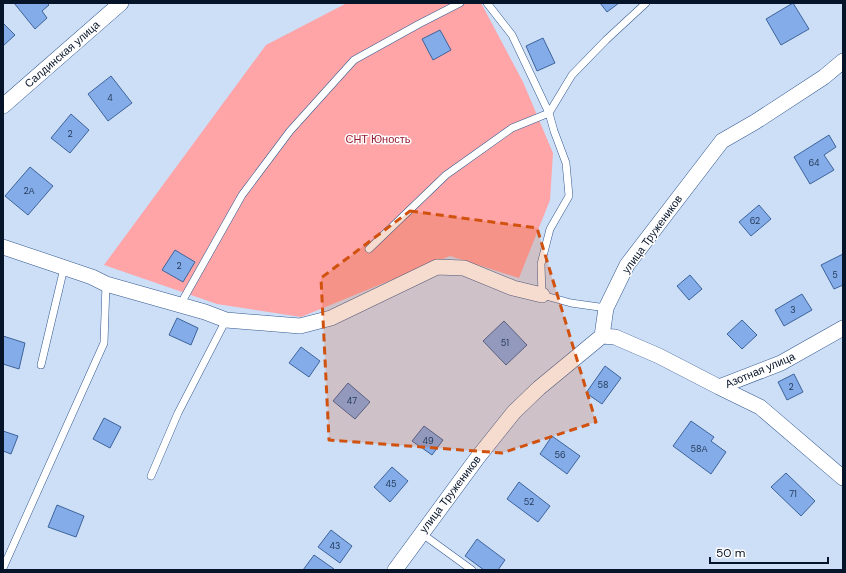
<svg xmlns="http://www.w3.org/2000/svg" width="846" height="573" viewBox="0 0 846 573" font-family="'DM Sans',sans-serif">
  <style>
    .green { fill: #ffa4a7 }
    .building { fill: #83ace8; stroke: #3d649b }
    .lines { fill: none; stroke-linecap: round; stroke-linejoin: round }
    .service-casing { stroke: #345a90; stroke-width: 8 }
    .minor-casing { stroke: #345a90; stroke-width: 16 }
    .service { stroke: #fff; stroke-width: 7 }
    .minor { stroke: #fff; stroke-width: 15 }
    .marked { fill: #d1520f; fill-opacity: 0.2; stroke: #d1520f; stroke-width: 3; stroke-dasharray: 8 5; stroke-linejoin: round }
    .labels { text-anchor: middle; stroke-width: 3; stroke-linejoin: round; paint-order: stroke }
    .number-label { font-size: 9px; fill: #253a5a }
    .street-label { font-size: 11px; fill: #06142a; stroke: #fefefe }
    .park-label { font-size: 11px; fill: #941a30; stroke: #fefefe }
  </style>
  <rect width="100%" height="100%" fill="#cddef7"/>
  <path class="green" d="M 347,3 L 481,3 L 523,82 L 553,153 L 550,200 L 519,278 L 450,256 L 301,317 L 217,304 L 104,265 L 266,45 Z"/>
  <path class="building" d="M 14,3 L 47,3 L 49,5 L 42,11 L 47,18 L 35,29 Z
    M 600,3 L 619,3 L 607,12 Z
    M 793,3 L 809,29 L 781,45 L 766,19 Z
    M 3,23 L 15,35 L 3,46 Z
    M 440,30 L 451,50 L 433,60 L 422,39 Z
    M 543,38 L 555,63 L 537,71 L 526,46 Z
    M 111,76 L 132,103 L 108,121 L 88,94 Z
    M 71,114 L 89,130 L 70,153 L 51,138 Z
    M 829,135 L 836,147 L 824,155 L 834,170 L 810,184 L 794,157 Z
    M 30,167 L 53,186 L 28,215 L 5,196 Z
    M 759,205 L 771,219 L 751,236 L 739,222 Z
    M 175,250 L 195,262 L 183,282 L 162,270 Z
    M 843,254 L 843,285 L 834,289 L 821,265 Z
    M 690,275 L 702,289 L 689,300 L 677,286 Z
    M 802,294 L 812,310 L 784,326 L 775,310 Z
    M 177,318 L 198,328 L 191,345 L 169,335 Z
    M 742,320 L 757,335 L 742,349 L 727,334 Z
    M 504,321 L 527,345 L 506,365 L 483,341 Z
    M 3,336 L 25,343 L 19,369 L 3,364 Z
    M 301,347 L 320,361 L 309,377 L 289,363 Z
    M 605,366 L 621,378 L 602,404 L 586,393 Z
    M 794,374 L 803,392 L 787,400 L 778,382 Z
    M 348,383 L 370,402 L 355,419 L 333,401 Z
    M 104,418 L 121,427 L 110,448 L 93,439 Z
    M 691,421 L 714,437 L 711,441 L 726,452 L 711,474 L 673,446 Z
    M 424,426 L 443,440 L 432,455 L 412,441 Z
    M 3,431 L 18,436 L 11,454 L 3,451 Z
    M 552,436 L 580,456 L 567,474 L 540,454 Z
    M 392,467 L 408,481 L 390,502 L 374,487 Z
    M 786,473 L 815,501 L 801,516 L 771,487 Z
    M 519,482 L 550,506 L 538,522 L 507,499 Z
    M 57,505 L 84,516 L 76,537 L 48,527 Z
    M 331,530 L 352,546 L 340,563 L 318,547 Z
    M 477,539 L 505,560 L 498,570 L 484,570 L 465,556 Z
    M 314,555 L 334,569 L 333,570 L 303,570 Z"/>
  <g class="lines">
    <defs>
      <path id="service" d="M 369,249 L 446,175 L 512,128 L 549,113 L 512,35 L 487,3
        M 180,305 L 242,195 L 290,131 L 354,60 L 419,24 L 460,3
        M 606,308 L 571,303 L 542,295 L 541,264 L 550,229 L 569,196 L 566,163 L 554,131 L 549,113 L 572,75 L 606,40 L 646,3
        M 41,365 L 64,268
        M 151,476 L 178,413 L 226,320
        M 421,533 L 472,570
        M 3,568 L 104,343 L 106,284"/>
      <path id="minor" d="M 3,106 L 121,3
        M 3,247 L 92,277 L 106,284 L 205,312 L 226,320 L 300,326 L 331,318 L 437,267 L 464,268 L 513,288 L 542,295
        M 602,336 L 615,337 L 659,356 L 719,387 L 760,407 L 843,478
        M 719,387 L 781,363 L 843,328
        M 395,570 L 478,457 L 514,412 L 539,388 L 602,336 L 606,308 L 627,265 L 722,141 L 755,122 L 824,77 L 843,61"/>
    </defs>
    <use href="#service" class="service-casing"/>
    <use href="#minor" class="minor-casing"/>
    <use href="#service" class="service"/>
    <use href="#minor" class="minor"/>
  </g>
  <path class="marked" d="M 410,211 L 537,228 L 596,422 L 502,453 L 329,440 L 321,278 Z"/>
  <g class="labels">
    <g class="number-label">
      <text x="110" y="101">4</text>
      <text x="70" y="137">2</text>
      <text x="814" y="166">64</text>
      <text x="29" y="194">2А</text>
      <text x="755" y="224">62</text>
      <text x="179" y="269">2</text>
      <text x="835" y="278">5</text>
      <text x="793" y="313">3</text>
      <text x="505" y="346">51</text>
      <text x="603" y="388">58</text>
      <text x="791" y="390">2</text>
      <text x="352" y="404">47</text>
      <text x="428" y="444">49</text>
      <text x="699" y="452">58А</text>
      <text x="560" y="458">56</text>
      <text x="391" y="487">45</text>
      <text x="793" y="497">71</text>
      <text x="529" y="505">52</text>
      <text x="335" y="549">43</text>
    </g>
    <g class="street-label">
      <text transform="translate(62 54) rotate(-41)" y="4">Салдинская улица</text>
      <text transform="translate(652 234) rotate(-54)" y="4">улица Тружеников</text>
      <text transform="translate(760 370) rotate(-23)" y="4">Азотная улица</text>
      <text transform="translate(450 494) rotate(-53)" y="4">улица Тружеников</text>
    </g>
    <g class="park-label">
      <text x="378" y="143">СНТ Юность</text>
    </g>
  </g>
  <rect width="846" height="573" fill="none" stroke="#06142a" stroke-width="8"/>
  <path d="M710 557v6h118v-6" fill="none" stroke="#06142a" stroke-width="2"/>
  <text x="716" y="557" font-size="12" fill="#06142a" stroke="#fefefe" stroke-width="3" paint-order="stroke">50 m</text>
</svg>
